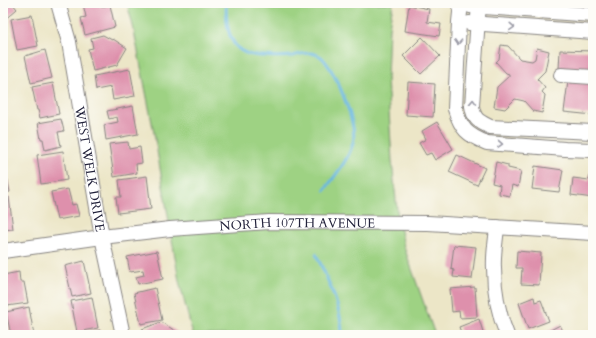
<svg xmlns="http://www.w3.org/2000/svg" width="596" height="338" viewBox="0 0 596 338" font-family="Cardo,serif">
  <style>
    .grass { fill: #9ed283; stroke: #607a5f }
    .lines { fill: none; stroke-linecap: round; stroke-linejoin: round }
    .stream { stroke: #68b7e2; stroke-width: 3 }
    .building { fill: #de90ac }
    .minor-casing { stroke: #878481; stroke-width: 16 }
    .minor { stroke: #fff; stroke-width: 14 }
    .oneway { stroke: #9c9ca7 }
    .labels { text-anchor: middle; stroke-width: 3.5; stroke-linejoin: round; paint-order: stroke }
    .street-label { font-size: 13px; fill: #22223b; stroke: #fdfcf7 }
  </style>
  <rect width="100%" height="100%" fill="#fdfcf7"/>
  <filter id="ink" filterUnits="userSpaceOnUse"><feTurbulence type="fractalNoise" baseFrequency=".025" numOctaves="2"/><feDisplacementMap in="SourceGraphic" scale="8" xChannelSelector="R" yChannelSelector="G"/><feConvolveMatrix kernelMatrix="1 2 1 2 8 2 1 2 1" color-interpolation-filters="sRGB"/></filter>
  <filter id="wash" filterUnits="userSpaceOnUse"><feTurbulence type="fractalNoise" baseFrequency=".012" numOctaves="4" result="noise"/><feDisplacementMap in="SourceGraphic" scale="16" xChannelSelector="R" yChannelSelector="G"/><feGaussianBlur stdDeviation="0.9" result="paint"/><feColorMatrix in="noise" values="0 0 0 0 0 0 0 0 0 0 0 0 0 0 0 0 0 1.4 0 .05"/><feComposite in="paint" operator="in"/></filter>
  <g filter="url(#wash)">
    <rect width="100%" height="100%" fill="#ece6c7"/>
    <path class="grass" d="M 127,3 L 393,3 L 389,28 L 387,78 L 392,161 L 397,210 L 404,247 L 435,335 L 193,335 L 179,281 L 154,133 L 133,26 Z"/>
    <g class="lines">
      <path class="stream" d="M 226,3 C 226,20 227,46 246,53 C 252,56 258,56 264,56 C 273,57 283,57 292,56 C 299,55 307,51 315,54 C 319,55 323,58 325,61 C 337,76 358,125 353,143 C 348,161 335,175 325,190
        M 316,254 C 327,278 342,308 342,335"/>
    </g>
    <g id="blocks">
      <path class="building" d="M 3,3 L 12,3 L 17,9 L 3,21 Z
        M 88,3 L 100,3 L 101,7 L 110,5 L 115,27 L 85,35 L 81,18 L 86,17 L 83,4 Z
        M 409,5 L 429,9 L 427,22 L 441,24 L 439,36 L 405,31 Z
        M 32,15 L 38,46 L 17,50 L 11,19 Z
        M 103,35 L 112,40 L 113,39 L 127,48 L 117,65 L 93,71 L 88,49 L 93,48 L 91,38 Z
        M 422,37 L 440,56 L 421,74 L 403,56 Z
        M 501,45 L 508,46 L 520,59 L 532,61 L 535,59 L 537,48 L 549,51 L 545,71 L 537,79 L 545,88 L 542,92 L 545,95 L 542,113 L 533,111 L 524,101 L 515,99 L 505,109 L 494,107 L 497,87 L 509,76 L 509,74 L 506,73 L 496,62 L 499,59 Z
        M 45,50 L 52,78 L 31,83 L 25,56 Z
        M 560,50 L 593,51 L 593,71 L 559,69 Z
        M 130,69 L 135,96 L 113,100 L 111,87 L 96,90 L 94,76 Z
        M 568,81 L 593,84 L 593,115 L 564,112 Z
        M 408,82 L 435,84 L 433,117 L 406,115 Z
        M 53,83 L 59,114 L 40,118 L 38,110 L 37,110 L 32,87 Z
        M 133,106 L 138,134 L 106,140 L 104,125 L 118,122 L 117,117 L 109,119 L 107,111 Z
        M 61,119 L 64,131 L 58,132 L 61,146 L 45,150 L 43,139 L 41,139 L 38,123 Z
        M 437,122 L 453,149 L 435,160 L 431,153 L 426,155 L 419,143 L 426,139 L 422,131 Z
        M 128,142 L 129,149 L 140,147 L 142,163 L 136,164 L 137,173 L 114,177 L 109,144 Z
        M 63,151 L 67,180 L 41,184 L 37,155 Z
        M 457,155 L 485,168 L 477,185 L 449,172 Z
        M 496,162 L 508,165 L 508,168 L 521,171 L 518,187 L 512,185 L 510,196 L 499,194 L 500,185 L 492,183 Z
        M 535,166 L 563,170 L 559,192 L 532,189 Z
        M 591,169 L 593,170 L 593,198 L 571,195 L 573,178 L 589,180 Z
        M 3,171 L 6,171 L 10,192 L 3,194 Z
        M 147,176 L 151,209 L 118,213 L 116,197 L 121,197 L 119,180 Z
        M 68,189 L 72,205 L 76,204 L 79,216 L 57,220 L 51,192 Z
        M 9,197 L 13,229 L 3,230 L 3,198 Z
        M 454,245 L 476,247 L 472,279 L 453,277 L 454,270 L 451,269 Z
        M 157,251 L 163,279 L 138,284 L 136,277 L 144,275 L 143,270 L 130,272 L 127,257 Z
        M 517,251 L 541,253 L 539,285 L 521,284 L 522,268 L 516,268 Z
        M 84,261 L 91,293 L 72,297 L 65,266 Z
        M 19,272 L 20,282 L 24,282 L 28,303 L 7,306 L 4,289 L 3,290 L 3,275 Z
        M 475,287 L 477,317 L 460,318 L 459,311 L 452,312 L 450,289 Z
        M 155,288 L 162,320 L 141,324 L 134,293 Z
        M 92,297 L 98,328 L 77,332 L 71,301 Z
        M 534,297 L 535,302 L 541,300 L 549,321 L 528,329 L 519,303 Z
        M 29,307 L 34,335 L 11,335 L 6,312 Z
        M 479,319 L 484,335 L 462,335 L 459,327 Z
        M 161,322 L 182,335 L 143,335 L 142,329 Z
        M 560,325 L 565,335 L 541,335 Z
        M 100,330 L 101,335 L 81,335 L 80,334 Z"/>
    </g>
  </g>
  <g filter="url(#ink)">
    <use href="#blocks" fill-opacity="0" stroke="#878481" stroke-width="1"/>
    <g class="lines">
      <defs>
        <g id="minor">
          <path id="s1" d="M 58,3 L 69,42 L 102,237 L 123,335"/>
          <path d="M 461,3 L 459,22 L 455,109 C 461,129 467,135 487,143 L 565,149 L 593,150"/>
          <path d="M 479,3 L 472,106 C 474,120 479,121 490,127 L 593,132"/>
          <path d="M 470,6 L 593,15"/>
          <path d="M 469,23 L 593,32"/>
          <path d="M 561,75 L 593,77"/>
          <path d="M 497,227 C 496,241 493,254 494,268 C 494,291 498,313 507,335"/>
          <path id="s2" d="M 3,251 L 102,237 L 170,229 L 269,222 L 428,223 L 593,233"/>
        </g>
      </defs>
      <use href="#minor" class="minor-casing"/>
      <use href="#minor" class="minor"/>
    </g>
    <defs><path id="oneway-chevron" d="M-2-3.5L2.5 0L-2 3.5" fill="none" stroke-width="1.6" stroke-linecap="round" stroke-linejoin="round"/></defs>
    <g class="oneway">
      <use href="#oneway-chevron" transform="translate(512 27) rotate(4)"/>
      <use href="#oneway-chevron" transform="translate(458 42) rotate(93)"/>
      <use href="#oneway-chevron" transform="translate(473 102) rotate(-88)"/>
      <use href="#oneway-chevron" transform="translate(500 144) rotate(4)"/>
    </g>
  </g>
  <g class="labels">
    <g class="street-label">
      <text dy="5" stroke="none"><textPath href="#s1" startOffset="169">WEST WELK DRIVE</textPath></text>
      <text dy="5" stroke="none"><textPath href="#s2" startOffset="296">NORTH 107TH AVENUE</textPath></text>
    </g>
  </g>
  <rect width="596" height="338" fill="none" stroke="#fdfcf7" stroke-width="16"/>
</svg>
